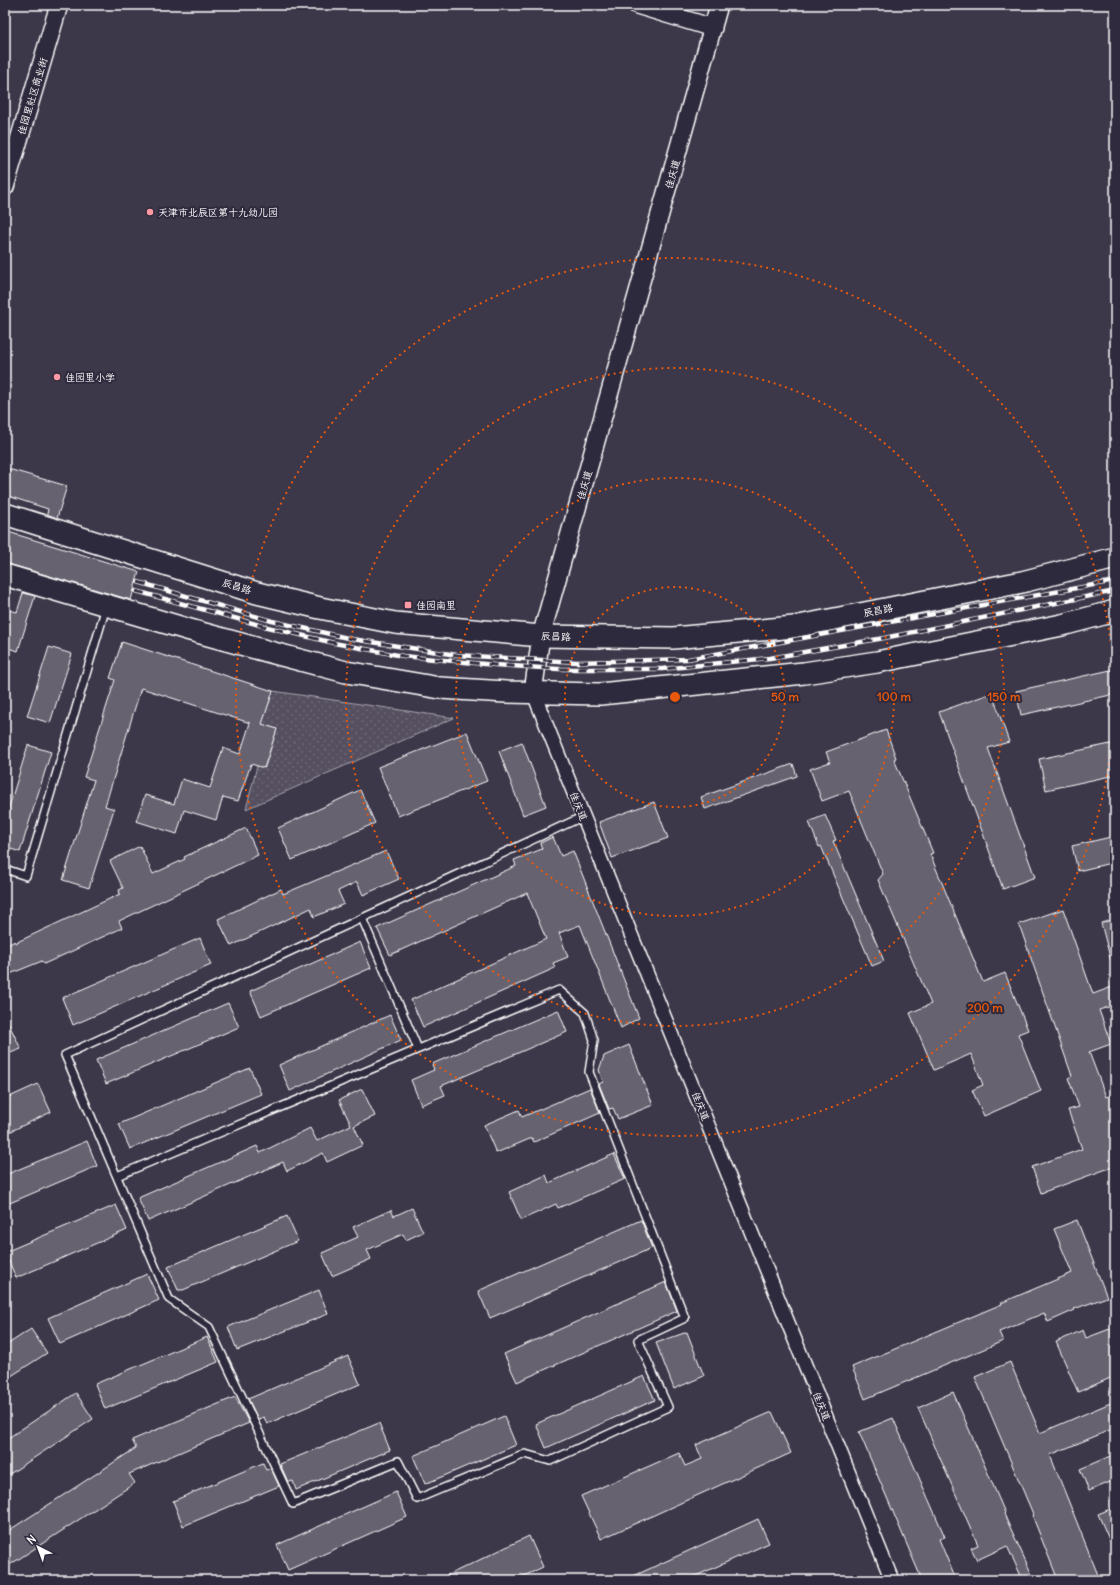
<svg xmlns="http://www.w3.org/2000/svg" width="1120" height="1585" viewBox="0 0 1120 1585" font-family="Delius,'LXGW WenKai TC',sans-serif">
  <style>
    .grass { fill: url(#grass-dots); stroke: #aaa8b0 }
    .building { fill: #666270; stroke: #fff }
    .lines { fill: none; stroke-linecap: round; stroke-linejoin: round }
    .service-casing { stroke: #fff; stroke-width: 10 }
    .minor-casing { stroke: #fff; stroke-width: 16 }
    .tertiary-casing { stroke: #fff; stroke-width: 20 }
    .primary-casing { stroke: #fff; stroke-width: 24 }
    .service { stroke: #2f2a3d; stroke-width: 7 }
    .minor { stroke: #2f2a3d; stroke-width: 13 }
    .tertiary { stroke: #2f2a3d; stroke-width: 17 }
    .primary { stroke: #2f2a3d; stroke-width: 21 }
    .rail-casing { stroke: #fff; stroke-width: 4.5 }
    .rail { stroke: #2f2a3d; stroke-width: 3; stroke-dasharray: 9; stroke-linecap: butt }
    .ring { fill: none; stroke: #e8590c; stroke-width: 2; stroke-dasharray: 2 4 }
    .poi-dot { fill: #ff9aa2; stroke: #2f2a3d; stroke-width: 1.5 }
    .labels { text-anchor: middle; stroke-width: 4; stroke-linejoin: round; paint-order: stroke }
    .street-label { font-size: 10px; fill: #fff; stroke: #2f2a3d }
    .poi-label { font-size: 10px; fill: #fff; stroke: #2f2a3d; text-anchor: start }
    .centre { fill: #e8590c; stroke: #2f2a3d; stroke-width: 2 }
    .ring-label { font-size: 12px; text-anchor: middle; font-weight: bold; fill: #e8590c; stroke: #2f2a3d; stroke-width: 4; stroke-linejoin: round; paint-order: stroke }
  </style>
  <defs>
    <pattern id="grass-dots" width="8" height="8" patternUnits="userSpaceOnUse"><rect width="8" height="8" fill="#555060"/><path d="M2 2h.1M6 6h.1" fill="none" stroke="#6e6a78" stroke-width="1.8" stroke-linecap="round"/></pattern>
  </defs>
  <rect width="100%" height="100%" fill="#3c3749"/>
  <filter id="ink" filterUnits="userSpaceOnUse"><feTurbulence type="fractalNoise" baseFrequency=".025" numOctaves="2"/><feDisplacementMap in="SourceGraphic" scale="8" xChannelSelector="R" yChannelSelector="G"/><feConvolveMatrix kernelMatrix="1 2 1 2 8 2 1 2 1" color-interpolation-filters="sRGB"/></filter>
  <g filter="url(#ink)">
    <path class="grass" d="M 273,691 L 454,718 L 246,809 L 257,766 L 265,768 L 277,729 L 262,724 Z"/>
    <path class="building" d="M 5,468 L 67,486 L 57,518 L 47,514 L 48,509 L 5,495 Z
      M 5,531 L 139,572 L 131,600 L 5,563 Z
      M 23,593 L 35,596 L 18,651 L 5,647 L 5,609 L 17,612 Z
      M 122,642 L 273,691 L 262,724 L 277,729 L 264,768 L 251,764 L 238,801 L 223,797 L 216,820 L 184,810 L 177,834 L 136,821 L 145,795 L 174,804 L 182,779 L 210,788 L 223,748 L 240,754 L 250,723 L 141,688 L 105,806 L 114,809 L 89,888 L 63,880 L 94,780 L 84,777 L 115,680 L 110,678 Z
      M 49,647 L 72,654 L 50,723 L 27,716 Z
      M 1115,669 L 1115,694 L 1021,715 L 1016,691 Z
      M 992,693 L 1009,742 L 988,748 L 1035,877 L 1003,889 L 939,712 Z
      M 886,730 L 896,758 L 894,759 L 933,853 L 930,854 L 983,982 L 1005,973 L 1028,1030 L 1018,1034 L 1041,1091 L 984,1116 L 972,1090 L 983,1085 L 971,1054 L 934,1070 L 910,1013 L 931,1004 L 878,880 L 883,874 L 849,791 L 822,801 L 810,769 L 830,762 L 826,752 Z
      M 467,732 L 487,781 L 398,816 L 378,767 Z
      M 522,742 L 546,806 L 523,815 L 499,751 Z
      M 1115,743 L 1115,775 L 1046,790 L 1039,759 Z
      M 28,745 L 51,752 L 20,852 L 5,847 L 5,820 Z
      M 793,764 L 797,776 L 705,809 L 701,797 Z
      M 360,790 L 375,823 L 292,860 L 278,828 Z
      M 654,802 L 668,838 L 612,858 L 599,822 Z
      M 825,815 L 836,840 L 833,841 L 884,961 L 872,966 L 821,846 L 819,847 L 809,822 Z
      M 246,828 L 258,855 L 119,921 L 122,928 L 44,964 L 42,961 L 5,976 L 5,946 L 15,941 L 15,943 L 120,894 L 119,890 L 123,888 L 110,861 L 140,846 L 153,874 L 185,859 L 184,857 Z
      M 1115,836 L 1115,862 L 1078,871 L 1072,846 Z
      M 553,837 L 561,856 L 573,851 L 639,1018 L 621,1028 L 580,925 L 559,933 L 568,957 L 553,963 L 555,968 L 423,1027 L 411,1000 L 546,939 L 527,893 L 390,955 L 377,928 L 516,866 L 514,860 L 542,849 L 540,843 Z
      M 386,851 L 399,879 L 363,895 L 357,882 L 338,891 L 344,904 L 314,917 L 311,908 L 231,946 L 218,919 L 281,889 L 283,894 Z
      M 1063,909 L 1093,994 L 1115,986 L 1115,1005 L 1099,1010 L 1111,1044 L 1089,1052 L 1106,1097 L 1115,1094 L 1115,1166 L 1041,1193 L 1032,1167 L 1082,1149 L 1068,1110 L 1079,1107 L 1068,1078 L 1072,1076 L 1019,924 Z
      M 1115,919 L 1115,961 L 1111,961 L 1101,923 Z
      M 200,938 L 211,965 L 73,1025 L 62,998 Z
      M 360,942 L 371,968 L 261,1016 L 250,991 Z
      M 228,1003 L 239,1027 L 106,1084 L 96,1060 Z
      M 558,1010 L 567,1032 L 441,1086 L 445,1095 L 421,1105 L 411,1080 L 434,1070 L 432,1064 Z
      M 390,1015 L 401,1040 L 290,1091 L 279,1065 Z
      M 5,1016 L 21,1049 L 5,1055 Z
      M 629,1045 L 653,1105 L 618,1119 L 613,1108 L 609,1109 L 599,1084 L 603,1082 L 599,1070 L 604,1056 Z
      M 250,1068 L 261,1094 L 130,1149 L 119,1124 Z
      M 38,1084 L 51,1112 L 5,1134 L 5,1099 Z
      M 590,1088 L 600,1113 L 534,1142 L 532,1138 L 496,1153 L 484,1125 L 519,1110 L 522,1117 Z
      M 362,1089 L 375,1116 L 354,1126 L 363,1145 L 327,1162 L 323,1153 L 287,1171 L 283,1162 L 148,1221 L 138,1198 L 257,1146 L 260,1153 L 310,1128 L 317,1141 L 351,1125 L 339,1100 Z
      M 87,1141 L 97,1166 L 5,1205 L 5,1175 Z
      M 614,1154 L 625,1179 L 558,1208 L 556,1204 L 521,1220 L 509,1192 L 546,1175 L 549,1183 Z
      M 116,1205 L 127,1230 L 16,1278 L 5,1252 Z
      M 412,1208 L 423,1232 L 406,1240 L 403,1234 L 367,1250 L 371,1259 L 332,1276 L 322,1253 L 358,1237 L 353,1227 L 391,1210 L 394,1216 Z
      M 287,1216 L 298,1241 L 183,1290 L 178,1290 L 168,1267 Z
      M 641,1220 L 652,1248 L 490,1318 L 478,1291 Z
      M 1077,1220 L 1107,1297 L 1074,1309 L 1075,1310 L 1048,1322 L 1044,1313 L 999,1332 L 1003,1341 L 865,1399 L 852,1367 L 1002,1304 L 1001,1303 L 1072,1273 L 1054,1229 Z
      M 147,1274 L 159,1300 L 60,1344 L 48,1318 Z
      M 666,1282 L 677,1311 L 517,1382 L 504,1354 Z
      M 319,1290 L 328,1314 L 237,1350 L 228,1327 Z
      M 1115,1327 L 1115,1376 L 1078,1392 L 1056,1342 L 1083,1330 L 1086,1338 Z
      M 31,1329 L 47,1353 L 5,1380 L 5,1346 Z
      M 687,1332 L 704,1376 L 674,1389 L 656,1343 Z
      M 207,1337 L 218,1362 L 105,1409 L 95,1384 Z
      M 348,1356 L 360,1384 L 267,1424 L 264,1417 L 258,1419 L 248,1399 Z
      M 1010,1362 L 1040,1433 L 1115,1401 L 1115,1428 L 1050,1455 L 1100,1580 L 1058,1580 L 1032,1515 L 1033,1514 L 975,1377 Z
      M 644,1376 L 655,1400 L 546,1448 L 536,1424 Z
      M 953,1392 L 1005,1513 L 1004,1514 L 1033,1577 L 1025,1580 L 1023,1580 L 1007,1546 L 977,1560 L 971,1548 L 978,1545 L 918,1408 Z
      M 76,1393 L 93,1419 L 5,1477 L 5,1440 Z
      M 235,1397 L 249,1423 L 129,1474 L 135,1483 L 5,1568 L 5,1533 L 136,1448 L 132,1440 Z
      M 772,1412 L 791,1453 L 601,1539 L 581,1496 L 679,1453 L 685,1466 L 702,1459 L 696,1445 Z
      M 504,1416 L 516,1445 L 425,1484 L 413,1456 Z
      M 893,1418 L 945,1537 L 939,1539 L 956,1580 L 922,1580 L 859,1432 Z
      M 379,1423 L 390,1450 L 296,1490 L 293,1481 L 288,1482 L 280,1464 Z
      M 1115,1454 L 1115,1480 L 1089,1491 L 1080,1469 Z
      M 263,1463 L 266,1470 L 271,1468 L 279,1486 L 183,1526 L 173,1501 Z
      M 396,1492 L 407,1517 L 288,1570 L 277,1545 Z
      M 1115,1507 L 1115,1553 L 1098,1514 Z
      M 758,1519 L 769,1543 L 687,1580 L 625,1580 Z
      M 529,1536 L 543,1567 L 516,1580 L 438,1580 Z"/>
    <g class="lines">
      <defs>
        <path id="service" d="M 5,869 L 26,876 L 106,607
          M 362,918 L 418,1049
          M 117,1176 L 559,990 L 585,1013 L 594,1040 L 589,1072 L 685,1318 L 638,1340 L 668,1407 L 550,1461 L 525,1454 L 417,1499 L 398,1461 L 293,1504 L 209,1327 L 169,1299 L 65,1055 L 584,816"/>
        <path id="minor" d="M 533,692 L 892,1580"/>
        <path id="tertiary" d="M 637,5 L 713,28
          M 5,187 L 59,5
          M 533,692 L 541,636 L 719,5"/>
        <path id="primary" d="M 5,514 L 257,593 L 320,608 L 395,623 L 541,636 L 673,638 L 794,627 L 1022,582 L 1115,558
          M 5,575 L 190,630 L 281,655 L 346,672 L 440,688 L 506,692 L 600,694 L 804,673 L 877,662 L 1062,625 L 1115,611"/>
      </defs>
      <use href="#service" class="service-casing"/>
      <use href="#minor" class="minor-casing"/>
      <use href="#tertiary" class="tertiary-casing"/>
      <use href="#primary" class="primary-casing"/>
      <use href="#service" class="service"/>
      <use href="#minor" class="minor"/>
      <use href="#tertiary" class="tertiary"/>
      <use href="#primary" class="primary"/>
      <defs>
        <path id="rail" d="M 138,582 L 272,621 L 352,639 L 457,655 L 577,662 L 688,659 L 1115,581
          M 136,591 L 263,626 L 334,643 L 403,656 L 495,665 L 558,669 L 662,669 L 770,658 L 884,638 L 1115,591"/>
      </defs>
      <use href="#rail" class="rail-casing"/>
      <use href="#rail" class="rail"/>
    </g>
  </g>
  <g class="ring">
    <circle cx="675" cy="697" r="110"/>
    <circle cx="675" cy="697" r="219"/>
    <circle cx="675" cy="697" r="329"/>
    <circle cx="675" cy="697" r="439"/>
  </g>
  <g class="poi-dot">
    <circle cx="150" cy="212" r="4"/>
    <circle cx="57" cy="377" r="4"/>
    <rect x="404" y="601" width="8" height="8" rx="2"/>
  </g>
  <g class="labels">
    <g class="street-label">
      <text transform="translate(32 96) rotate(-73)" y="4">佳园里社区商业街</text>
      <text transform="translate(672 174) rotate(-74)" y="4">佳庆道</text>
      <text transform="translate(584 485) rotate(-74)" y="4">佳庆道</text>
      <text transform="translate(237 586) rotate(17)" y="4">辰昌路</text>
      <text transform="translate(878 610) rotate(-11)" y="4">辰昌路</text>
      <text transform="translate(556 636) rotate(2)" y="4">辰昌路</text>
      <text transform="translate(579 806) rotate(68)" y="4">佳庆道</text>
      <text transform="translate(701 1106) rotate(68)" y="4">佳庆道</text>
      <text transform="translate(822 1406) rotate(68)" y="4">佳庆道</text>
    </g>
    <g class="poi-label">
      <text x="158" y="216">天津市北辰区第十九幼儿园</text>
      <text x="65" y="381">佳园里小学</text>
      <text x="416" y="609">佳园南里</text>
    </g>
  </g>
  <circle cx="675" cy="697" r="6" class="centre"/>
  <g class="ring-label">
    <text x="785" y="701">50 m</text>
    <text x="894" y="701">100 m</text>
    <text x="1004" y="701">150 m</text>
    <text x="985" y="1012">200 m</text>
  </g>
  <rect width="1120" height="1585" fill="none" stroke="#2f2a3d" stroke-width="20"/>
  <rect x="10" y="10" width="1100" height="1565" fill="none" stroke="#fff" stroke-width="1.5" filter="url(#ink)"/>
  <g transform="translate(38 1547) rotate(318)" stroke="#2f2a3d" stroke-width="3" paint-order="stroke">
  <path d="M0-3L7 15L0 10L-7 15Z" fill="#ffffff"/>
  <text y="-6" font-size="11" font-weight="bold" text-anchor="middle" fill="#ffffff">N</text>
  </g>
</svg>
